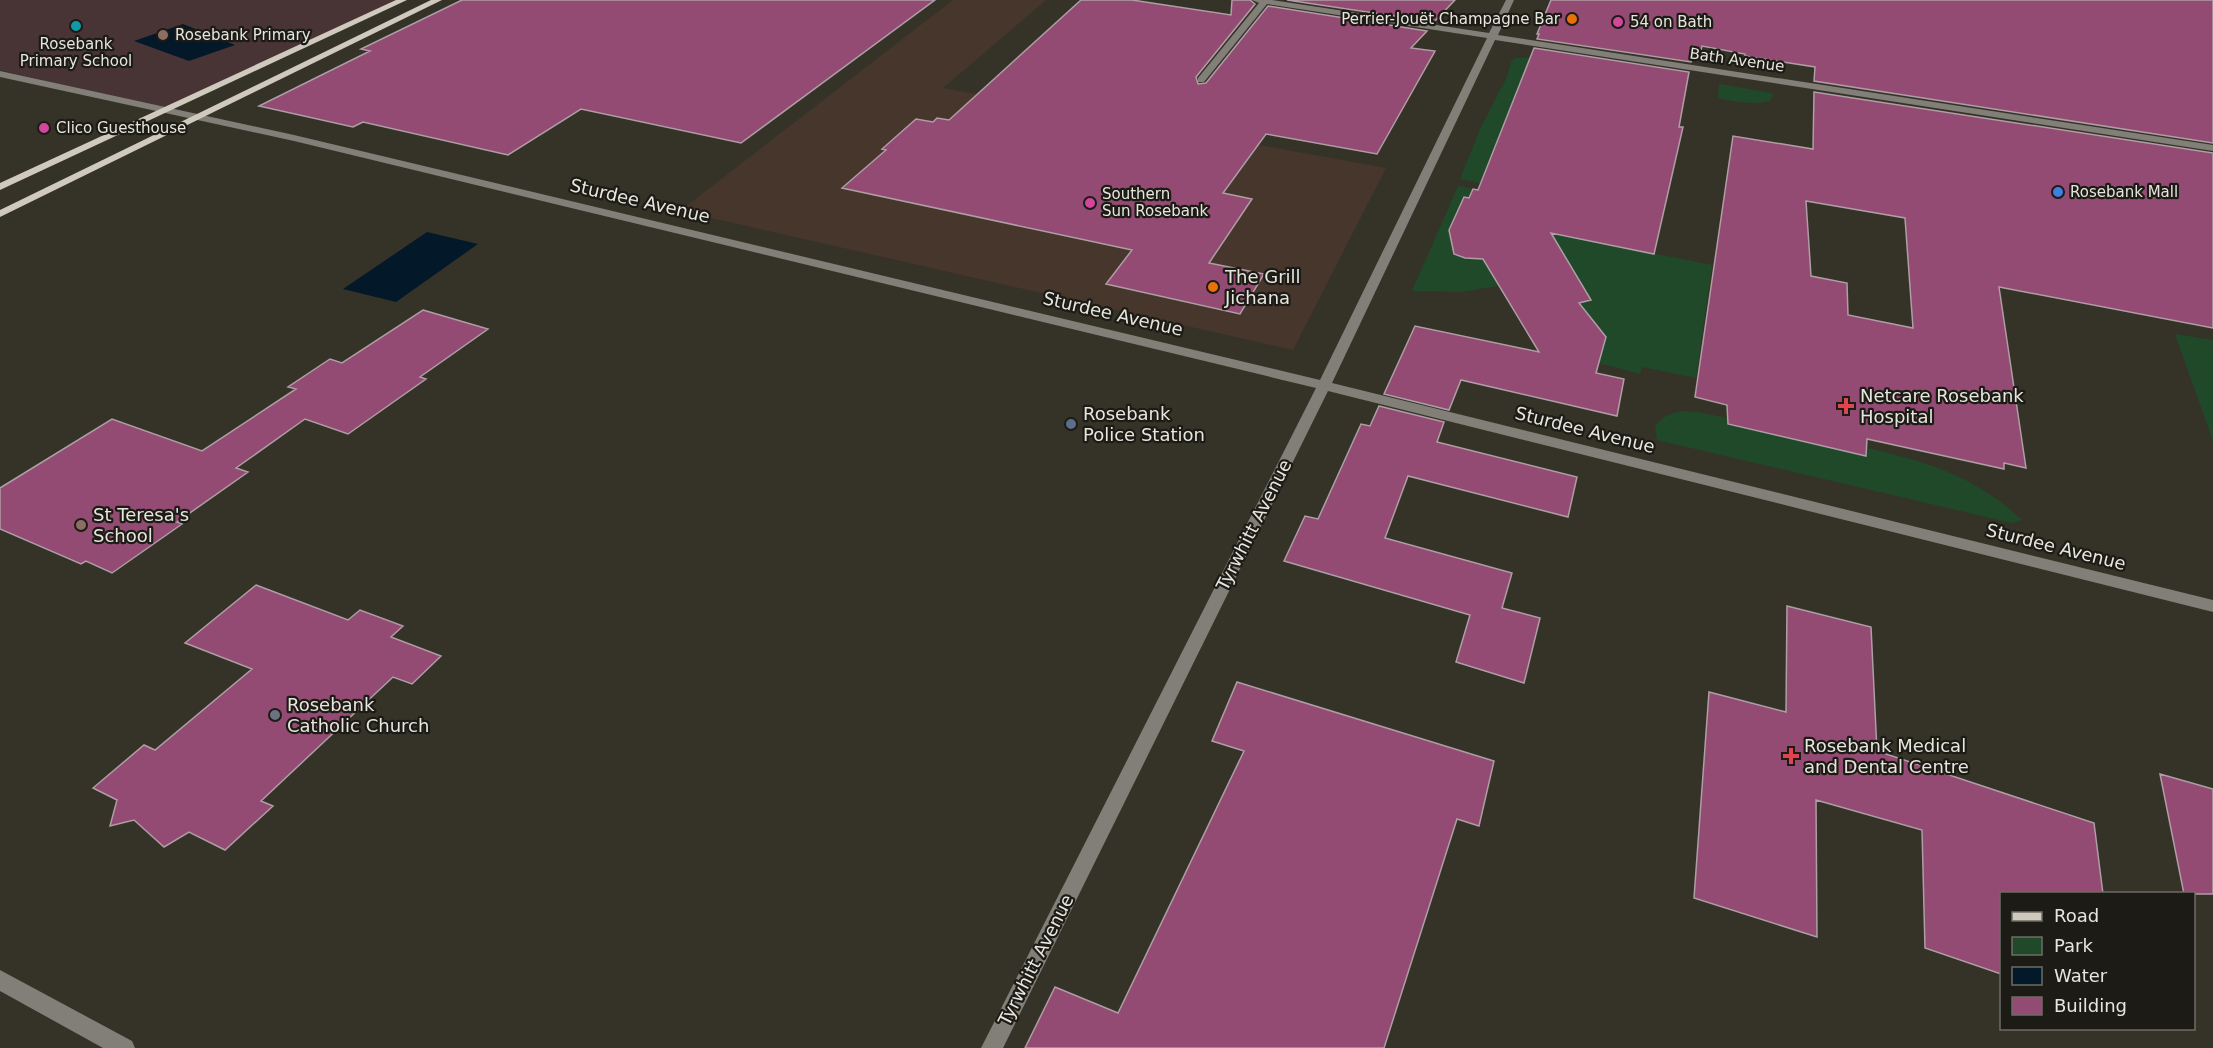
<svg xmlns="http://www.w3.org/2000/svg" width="2213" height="1048" viewBox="0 0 2213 1048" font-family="'DejaVu Sans',sans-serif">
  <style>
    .commercial { fill: #47362c }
    .education { fill: #493435 }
    .green { fill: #20492a }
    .water { fill: #031829 }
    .building { fill: #934a73; stroke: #ae9ea5; stroke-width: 1.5; fill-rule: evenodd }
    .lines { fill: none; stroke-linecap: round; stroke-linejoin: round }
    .minor { fill: #827e78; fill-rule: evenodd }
    .major { fill: #d0c9be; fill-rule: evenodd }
    .food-dot { fill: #e8710a; stroke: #1c1b15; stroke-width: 2 }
    .hotel-dot { fill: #d1479c; stroke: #1c1b15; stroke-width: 2 }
    .culture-dot { fill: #0f9aa8; stroke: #1c1b15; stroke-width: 2 }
    .education-dot { fill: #8d6e63; stroke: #1c1b15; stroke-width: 2 }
    .shop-dot { fill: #3f7fe0; stroke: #1c1b15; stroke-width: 2 }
    .health-dot { fill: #e0444e; stroke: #1c1b15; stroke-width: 2 }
    .service-dot { fill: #5c6f8a; stroke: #1c1b15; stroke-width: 2 }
    .worship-dot { fill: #6b7280; stroke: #1c1b15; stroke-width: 2 }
    .labels { text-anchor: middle; stroke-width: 4.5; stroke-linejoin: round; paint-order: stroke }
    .far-poi-label { font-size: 15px; fill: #e7e6de; stroke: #1c1b15; text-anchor: start }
    .far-street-label { font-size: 15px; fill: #e7e6de; stroke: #1c1b15 }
    .street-label { font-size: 18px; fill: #e7e6de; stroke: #1c1b15 }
    .poi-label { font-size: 18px; fill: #e7e6de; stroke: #1c1b15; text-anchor: start }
  </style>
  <rect width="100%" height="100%" fill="#353327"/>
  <path class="commercial" d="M 953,0 L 1046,0 L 943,88 L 1386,168 L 1293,350 L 680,211 Z"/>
  <path class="education" d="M 0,0 L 402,0 L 166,110 L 0,70 Z"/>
  <path class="green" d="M 1515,58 L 1530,58 L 1480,183 L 1460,179 L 1481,127 L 1507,77 L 1511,62 Z
    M 1719,84 L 1772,93 L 1773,95 L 1770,101 C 1752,105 1736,102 1718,98 Z
    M 1458,186 L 1473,189 L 1469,198 L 1464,197 L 1454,221 L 1462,223 L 1453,251 C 1462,259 1474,261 1483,254 L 1509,284 L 1461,292 L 1412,291 Z
    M 1519,227 L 1712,265 L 1696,378 L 1642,367 L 1640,374 L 1599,363 L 1606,337 L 1579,303 L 1591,300 L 1563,252 L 1555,245 Z
    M 2175,334 L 2213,340 L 2213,441 Z
    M 1680,411 L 1698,412 L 1727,418 L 1728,424 L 1866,456 L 1867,448 C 1930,463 1973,475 2022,520 L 2012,523 L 1657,440 L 1655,425 L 1666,416 Z"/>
  <path class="water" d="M 183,24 L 235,45 L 189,61 L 134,41 Z
    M 427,232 L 478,244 L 396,302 L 343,289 Z"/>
  <path class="building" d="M 462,0 L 935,0 L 741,143 L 581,109 L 508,155 L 363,122 L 353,127 L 259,106 L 370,51 L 361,49 Z
    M 1081,0 L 1132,0 L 1231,15 L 1232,0 L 1250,0 L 1255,4 L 1196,77 L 1198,84 L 1206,83 L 1268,6 L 1427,31 L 1411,48 L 1435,51 L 1377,154 L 1266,134 L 1223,193 L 1252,199 L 1209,263 L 1264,274 L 1240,314 L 1106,284 L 1132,250 L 842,188 L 886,150 L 882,149 L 916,119 L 933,122 L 937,118 L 949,120 Z
    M 1287,0 L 1455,0 L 1434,22 Z
    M 1551,0 L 2213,0 L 2213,143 L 1814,81 L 1815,67 L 1745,56 L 1745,54 L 1702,46 L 1701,50 L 1693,49 L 1691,62 L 1537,39 L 1539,34 L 1537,34 Z
    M 1534,48 L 1689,72 L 1679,127 L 1683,127 L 1654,254 L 1551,233 L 1591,300 L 1579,303 L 1606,337 L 1596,373 L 1624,379 L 1617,416 L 1461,380 L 1449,410 L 1384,394 L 1415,326 L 1539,352 L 1483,259 L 1465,258 L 1454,254 L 1449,230 L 1464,197 L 1469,198 L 1473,189 L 1478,190 Z
    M 1814,92 L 2213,153 L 2213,328 L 1999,287 L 2026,468 L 2004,463 L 2004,469 L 1867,439 L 1866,456 L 1728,424 L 1727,405 L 1695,397 L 1733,136 L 1813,149 ZM 1806,201 L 1905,218 L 1913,328 L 1848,315 L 1847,283 L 1811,276 Z
    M 423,310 L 488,329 L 420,377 L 426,379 L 348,434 L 305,419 L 236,468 L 248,472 L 177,522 L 182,524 L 112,573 L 86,561 L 81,564 L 0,529 L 0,488 L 112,419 L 202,451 L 296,389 L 288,387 L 330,359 L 342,363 Z
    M 1379,406 L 1444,422 L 1437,442 L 1577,477 L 1568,517 L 1408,476 L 1385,538 L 1512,573 L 1502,608 L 1540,618 L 1524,683 L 1456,662 L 1470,615 L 1284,561 L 1305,516 L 1318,519 L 1361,424 L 1370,426 Z
    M 256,585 L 348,620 L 360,610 L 403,626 L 391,637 L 441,656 L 412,684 L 393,677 L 261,801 L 273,806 L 225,850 L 189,832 L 164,847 L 134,820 L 110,826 L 117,800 L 93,788 L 144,745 L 155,750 L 252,669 L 185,643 Z
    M 1787,606 L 1871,627 L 1877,751 L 2094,823 L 2103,894 L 2001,894 L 2001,974 L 1925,948 L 1922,830 L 1816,800 L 1817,937 L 1694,898 L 1709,692 L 1786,712 Z
    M 1237,682 L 1494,761 L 1479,826 L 1457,819 L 1384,1048 L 1025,1048 L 1055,987 L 1118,1013 L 1244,751 L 1212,741 Z
    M 2160,774 L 2213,789 L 2213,894 L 2184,894 Z"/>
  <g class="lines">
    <path class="minor" d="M 1252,0 L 1272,0 L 1489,33 L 1506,0 L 1514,0 L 1498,35 L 2213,145 L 2213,151 L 1495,40 L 1332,383 L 2213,600 L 2213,612 L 1328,391 L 1003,1048 L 981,1048 L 1316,388 L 294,141 L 0,77 L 0,71 L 294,135 L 1320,380 L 1487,38 L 1267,4 L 1204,82 L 1198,82 L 1198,78 L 1259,3 Z
      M 0,970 L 132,1041 L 135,1048 L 103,1048 L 0,991 Z"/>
    <path class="major" d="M 396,0 L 407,0 L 0,190 L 0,183 Z
      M 431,0 L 442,0 L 0,217 L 0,210 Z"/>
  </g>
  <g class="food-dot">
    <circle cx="1572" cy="19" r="6"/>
    <circle cx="1213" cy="287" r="6"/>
  </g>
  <g class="hotel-dot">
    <circle cx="1618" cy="22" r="6"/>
    <circle cx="44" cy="128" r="6"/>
    <circle cx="1090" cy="203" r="6"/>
  </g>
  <circle class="culture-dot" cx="76" cy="26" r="6"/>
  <g class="education-dot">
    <circle cx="163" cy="35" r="6"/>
    <circle cx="81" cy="525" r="6"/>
  </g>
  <circle class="shop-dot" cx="2058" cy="192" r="6"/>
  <g class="health-dot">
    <path d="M1843 397h6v6h6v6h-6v6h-6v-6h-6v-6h6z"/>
    <path d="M1788 747h6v6h6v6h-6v6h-6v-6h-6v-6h6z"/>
  </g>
  <circle class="service-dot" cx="1071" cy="424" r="6"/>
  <circle class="worship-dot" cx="275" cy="715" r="6"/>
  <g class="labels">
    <g class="far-poi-label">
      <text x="1560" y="24" text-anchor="end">Perrier-Jouët Champagne Bar</text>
      <text x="1630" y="27">54 on Bath</text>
      <text x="175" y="40">Rosebank Primary</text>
      <text x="76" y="49" text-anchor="middle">Rosebank<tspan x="76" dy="17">Primary School</tspan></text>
      <text x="56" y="133">Clico Guesthouse</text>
      <text x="2070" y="197">Rosebank Mall</text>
      <text x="1102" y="199">Southern<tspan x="1102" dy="17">Sun Rosebank</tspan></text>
    </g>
    <g class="far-street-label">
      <text transform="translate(1737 60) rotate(8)" y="5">Bath Avenue</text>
    </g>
    <g class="street-label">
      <text transform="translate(640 201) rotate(13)" y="6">Sturdee Avenue</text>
      <text transform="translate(1113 314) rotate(13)" y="6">Sturdee Avenue</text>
      <text transform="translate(1585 430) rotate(14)" y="6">Sturdee Avenue</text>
      <text transform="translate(1254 525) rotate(-63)" y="6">Tyrwhitt Avenue</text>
      <text transform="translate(2056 547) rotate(14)" y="6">Sturdee Avenue</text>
      <text transform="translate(1036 960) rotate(-63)" y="6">Tyrwhitt Avenue</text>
    </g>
    <g class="poi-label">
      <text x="1225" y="283">The Grill<tspan x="1225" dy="21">Jichana</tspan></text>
      <text x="1860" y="402">Netcare Rosebank<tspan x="1860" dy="21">Hospital</tspan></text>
      <text x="1083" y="420">Rosebank<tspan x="1083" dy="21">Police Station</tspan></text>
      <text x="93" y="521">St Teresa's<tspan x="93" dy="21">School</tspan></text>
      <text x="287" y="711">Rosebank<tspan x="287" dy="21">Catholic Church</tspan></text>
      <text x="1804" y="752">Rosebank Medical<tspan x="1804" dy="21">and Dental Centre</tspan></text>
    </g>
  </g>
  <rect x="2000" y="892" width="195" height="138" fill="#1c1b15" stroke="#6d6c65" stroke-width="1.5"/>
  <rect x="2012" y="912" width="30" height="9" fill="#d0c9be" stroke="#6d6c65" stroke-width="1.5"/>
  <text x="2054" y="922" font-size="18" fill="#e7e6de">Road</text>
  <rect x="2012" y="937" width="30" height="18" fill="#20492a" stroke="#6d6c65" stroke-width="1.5"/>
  <text x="2054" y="952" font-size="18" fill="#e7e6de">Park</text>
  <rect x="2012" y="967" width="30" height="18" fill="#031829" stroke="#6d6c65" stroke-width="1.5"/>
  <text x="2054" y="982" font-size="18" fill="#e7e6de">Water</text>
  <rect x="2012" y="997" width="30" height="18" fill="#934a73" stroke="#6d6c65" stroke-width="1.5"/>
  <text x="2054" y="1012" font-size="18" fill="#e7e6de">Building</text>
</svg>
